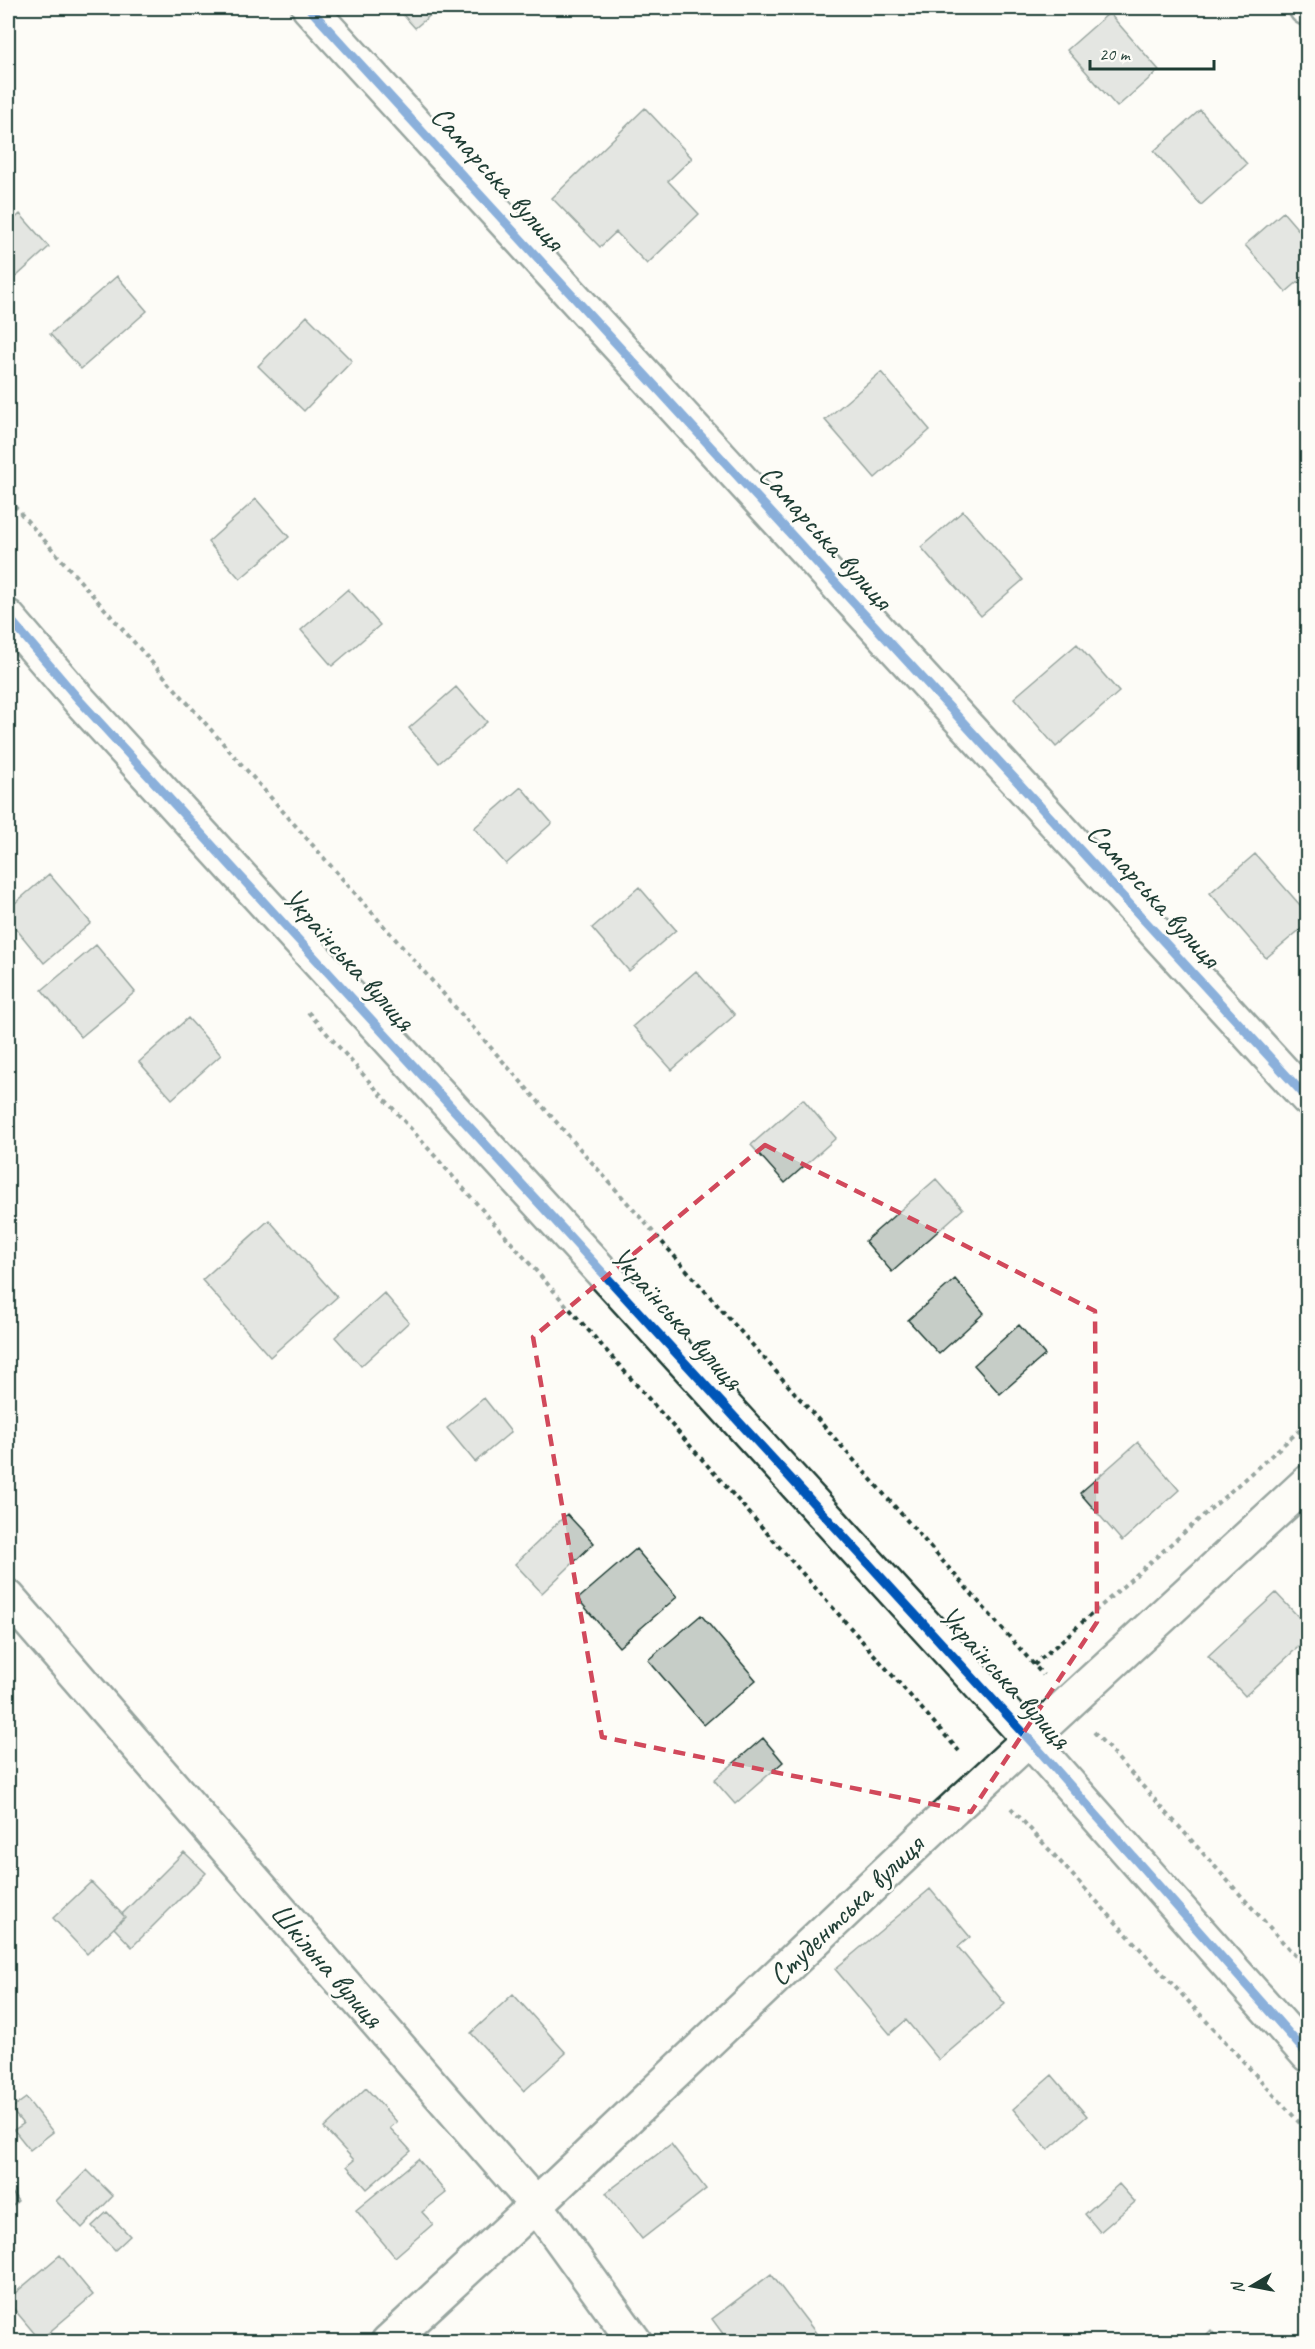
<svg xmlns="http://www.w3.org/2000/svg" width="1315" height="2349" viewBox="0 0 1315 2349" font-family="Caveat,sans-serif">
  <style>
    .building { fill: #c6cdc7; stroke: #1f3d34; stroke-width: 1.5 }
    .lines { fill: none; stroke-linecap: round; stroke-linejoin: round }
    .minor-casing { stroke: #1f3d34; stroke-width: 38 }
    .path { stroke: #1f3d34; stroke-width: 4; stroke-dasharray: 4.5 4.5; stroke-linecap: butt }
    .minor { stroke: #fdfcf7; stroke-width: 33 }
    .cycleway-casing { stroke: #fdfcf7; stroke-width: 13 }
    .cycleway { stroke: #0057b8; stroke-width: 9 }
    .marked { fill: none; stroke: #d1495b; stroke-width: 4.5; stroke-dasharray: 12 8; stroke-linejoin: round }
    .labels { text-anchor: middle; stroke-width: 5; stroke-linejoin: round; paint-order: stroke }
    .street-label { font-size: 30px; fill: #1f3d34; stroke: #fdfcf7 }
  </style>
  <rect width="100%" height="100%" fill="#fdfcf7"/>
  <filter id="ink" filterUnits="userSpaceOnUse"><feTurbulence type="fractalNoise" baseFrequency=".0167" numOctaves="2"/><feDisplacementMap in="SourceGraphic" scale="12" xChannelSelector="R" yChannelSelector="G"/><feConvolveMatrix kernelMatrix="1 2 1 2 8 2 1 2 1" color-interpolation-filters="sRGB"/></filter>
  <g filter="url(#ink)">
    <path class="building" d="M 397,8 L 439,8 L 415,28 Z
      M 1109,13 L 1159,70 L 1117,107 L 1067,50 Z
      M 645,108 L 692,158 L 668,181 L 699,214 L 647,264 L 616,232 L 600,247 L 552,198 Z
      M 1200,110 L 1247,164 L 1201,205 L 1154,151 Z
      M 1283,212 L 1308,241 L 1308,273 L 1286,292 L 1245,245 Z
      M 20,214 L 49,247 L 8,284 L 8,225 Z
      M 117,276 L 147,311 L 81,369 L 50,334 Z
      M 307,316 L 352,361 L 304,411 L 258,366 Z
      M 881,372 L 930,430 L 875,478 L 825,420 Z
      M 256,499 L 289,537 L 240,579 L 208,542 Z
      M 963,511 L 1023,580 L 981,616 L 921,547 Z
      M 348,589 L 380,625 L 332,666 L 301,630 Z
      M 1077,644 L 1119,692 L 1056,747 L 1014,698 Z
      M 456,687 L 487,722 L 439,763 L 409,728 Z
      M 521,787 L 552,823 L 506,864 L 474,828 Z
      M 1255,854 L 1308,914 L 1308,923 L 1266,958 L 1210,893 Z
      M 49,874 L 91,923 L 44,963 L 8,919 L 8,909 Z
      M 639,887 L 676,930 L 629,971 L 592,928 Z
      M 96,945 L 135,992 L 81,1037 L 42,990 Z
      M 696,971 L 735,1015 L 672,1070 L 633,1026 Z
      M 188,1018 L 221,1055 L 172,1099 L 139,1062 Z
      M 803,1099 L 836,1138 L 785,1183 L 751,1145 Z
      M 936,1179 L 963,1209 L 892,1272 L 865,1241 Z
      M 269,1220 L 337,1297 L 270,1357 L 202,1280 Z
      M 955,1279 L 984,1313 L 939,1354 L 908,1320 Z
      M 384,1293 L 409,1322 L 361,1366 L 335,1337 Z
      M 1019,1325 L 1045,1355 L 1000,1394 L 974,1365 Z
      M 484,1398 L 511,1432 L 475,1462 L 447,1428 Z
      M 1138,1442 L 1179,1490 L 1122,1541 L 1080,1493 Z
      M 567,1514 L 594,1543 L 542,1593 L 515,1564 Z
      M 636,1549 L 677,1597 L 619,1647 L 578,1599 Z
      M 1276,1593 L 1308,1627 L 1308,1638 L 1245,1696 L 1208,1656 Z
      M 701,1615 L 756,1680 L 704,1725 L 648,1660 Z
      M 763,1738 L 783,1762 L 735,1804 L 714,1780 Z
      M 184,1852 L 206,1873 L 132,1947 L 114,1928 L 125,1917 L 122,1914 Z
      M 91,1882 L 125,1917 L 87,1954 L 53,1918 Z
      M 930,1889 L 970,1937 L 958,1947 L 1005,2004 L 939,2060 L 906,2020 L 890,2034 L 835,1969 Z
      M 513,1994 L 566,2053 L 524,2091 L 471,2033 Z
      M 1052,2075 L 1087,2116 L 1048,2150 L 1013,2109 Z
      M 366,2088 L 397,2122 L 390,2128 L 411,2151 L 367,2189 L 347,2166 L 354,2160 L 324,2128 Z
      M 26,2098 L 53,2132 L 30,2150 L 14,2130 L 23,2124 L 11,2109 Z
      M 671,2144 L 706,2189 L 642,2239 L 606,2193 Z
      M 418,2159 L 446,2193 L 422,2212 L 433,2224 L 395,2257 L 356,2210 Z
      M 87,2170 L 113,2196 L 82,2228 L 56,2201 Z
      M 1119,2184 L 1135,2202 L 1100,2232 L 1085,2214 Z
      M 8,2187 L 18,2201 L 8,2210 Z
      M 107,2212 L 130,2236 L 115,2250 L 92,2226 Z
      M 60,2255 L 93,2295 L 40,2340 L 8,2302 L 8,2299 Z
      M 771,2274 L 819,2337 L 814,2342 L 729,2342 L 712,2319 Z
      M 1211,2330 L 1221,2342 L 1199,2342 Z"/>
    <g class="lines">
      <defs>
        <path id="minor" d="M 309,8 L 1308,1099
          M 1306,8 L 1308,9
          M 8,617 L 80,701 L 1029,1739 L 1308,2055
          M 8,1597 L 536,2205 L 635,2342
          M 388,2342 L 536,2205 L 935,1826 L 1308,1482"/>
      </defs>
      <use href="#minor" class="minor-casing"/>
      <path class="path" d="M 8,499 L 1043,1675
        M 308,1012 L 959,1751
        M 1034,1665 L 1308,1423
        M 1094,1732 L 1308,1970
        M 1011,1808 L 1308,2132"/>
      <use href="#minor" class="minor"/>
      <defs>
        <path id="cycleway" d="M 309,8 L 1308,1099
          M 8,617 L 80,701 L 1029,1739 L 1308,2055"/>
      </defs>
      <use href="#cycleway" class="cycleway-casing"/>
      <use href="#cycleway" class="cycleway"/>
    </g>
  </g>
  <path d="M0 0H1315V2349H0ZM 765,1145 L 1095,1311 L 1097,1622 L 971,1812 L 602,1737 L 533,1337 Z" fill="#fdfcf7" fill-opacity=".55" fill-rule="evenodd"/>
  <path class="marked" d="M 765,1145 L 1095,1311 L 1097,1622 L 971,1812 L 602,1737 L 533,1337 Z"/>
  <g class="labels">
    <g class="street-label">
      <text transform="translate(498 178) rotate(48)" y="10">Самарська вулиця</text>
      <text transform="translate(826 537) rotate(48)" y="10">Самарська вулиця</text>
      <text transform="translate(1154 895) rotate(48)" y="10">Самарська вулиця</text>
      <text transform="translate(349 959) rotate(48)" y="10">Українська вулиця</text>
      <text transform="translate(677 1318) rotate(48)" y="10">Українська вулиця</text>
      <text transform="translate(1005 1677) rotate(48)" y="10">Українська вулиця</text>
      <text transform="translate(846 1910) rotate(-44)" y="10">Студентська вулиця</text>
      <text transform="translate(327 1965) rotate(49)" y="10">Шкільна вулиця</text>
    </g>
  </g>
  <rect width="1315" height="2349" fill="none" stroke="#fdfcf7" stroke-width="30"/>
  <rect x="15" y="15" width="1285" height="2319" fill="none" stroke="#1f3d34" stroke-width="2" filter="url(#ink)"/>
  <g transform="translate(1252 2286) rotate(260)" stroke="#fdfcf7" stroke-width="4.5" paint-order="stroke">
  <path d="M0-4.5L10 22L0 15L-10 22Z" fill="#1f3d34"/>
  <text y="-9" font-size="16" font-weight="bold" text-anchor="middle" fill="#1f3d34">N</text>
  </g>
  <path d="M1090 60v9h124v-9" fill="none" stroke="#1f3d34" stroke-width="3"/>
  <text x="1099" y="60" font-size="18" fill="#1f3d34" stroke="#fdfcf7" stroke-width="4.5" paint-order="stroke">20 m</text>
</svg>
